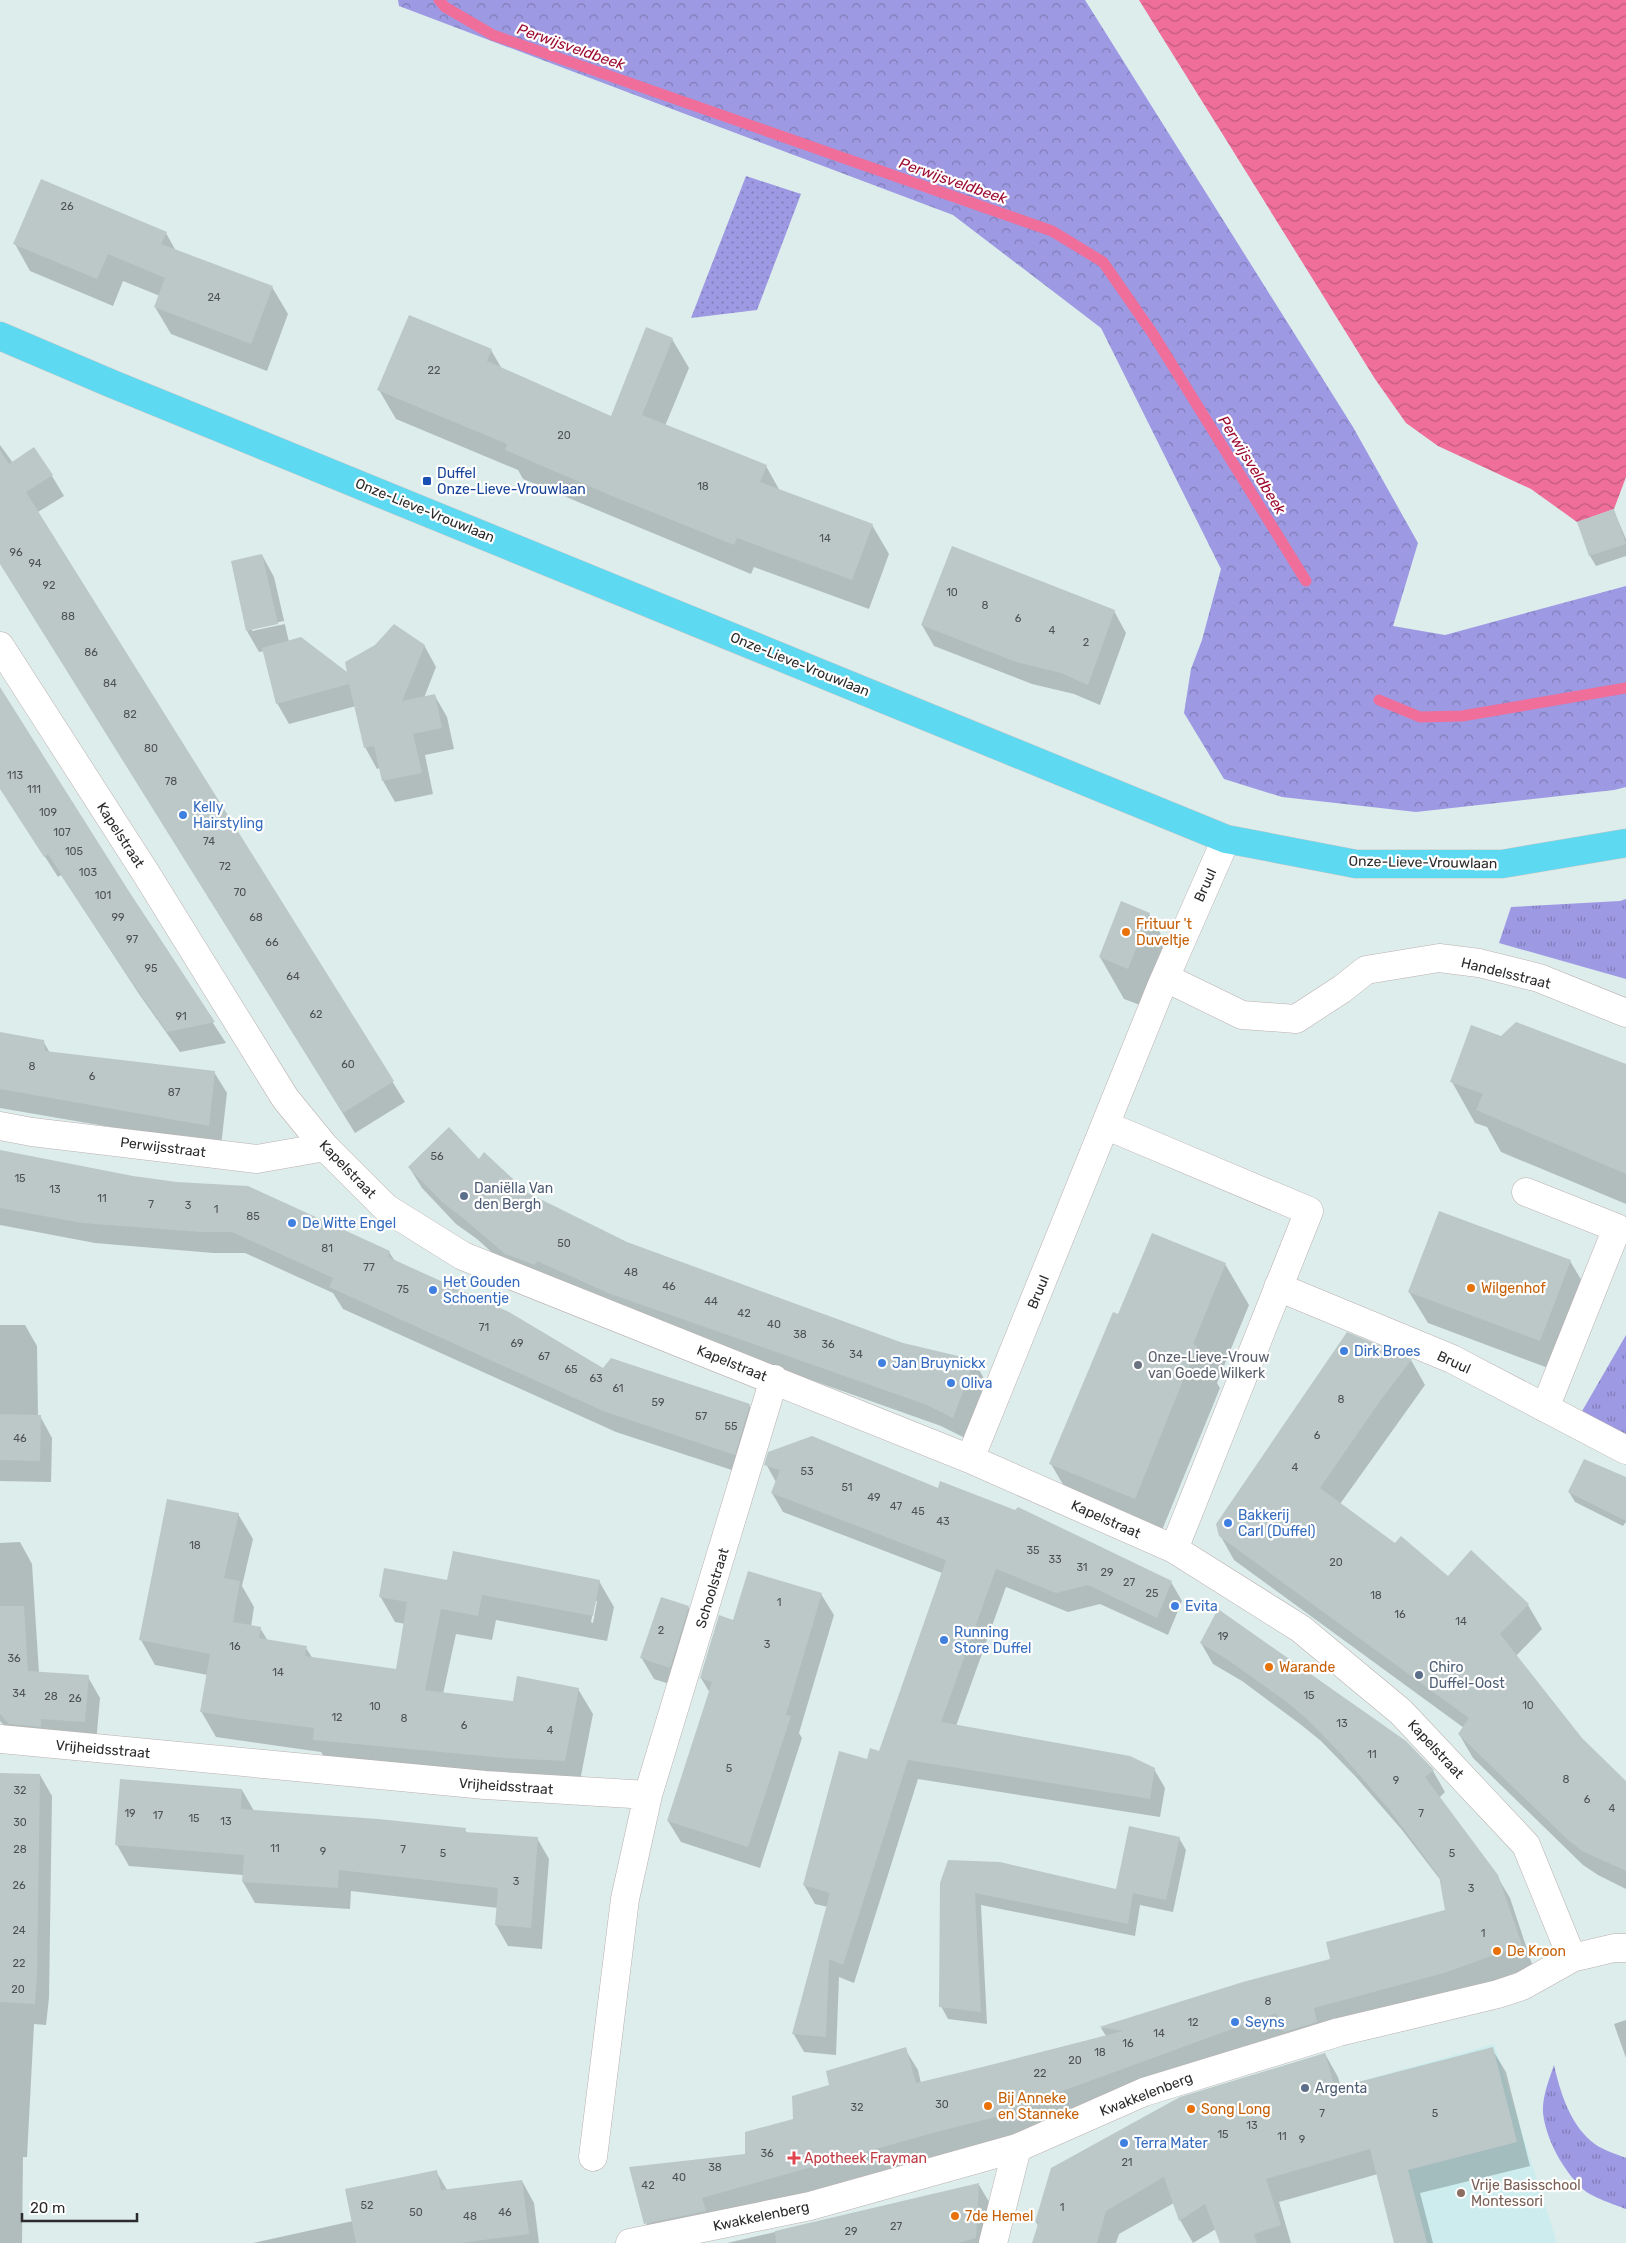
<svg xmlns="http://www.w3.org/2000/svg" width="1626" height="2243" viewBox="0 0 1626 2243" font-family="Rubik,sans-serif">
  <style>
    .education { fill: #ccecee }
    .grass { fill: url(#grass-tufts) }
    .forest { fill: url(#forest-crowns) }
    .garden { fill: url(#garden-dots) }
    .water { fill: url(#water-waves) }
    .shadow { fill: #0003; fill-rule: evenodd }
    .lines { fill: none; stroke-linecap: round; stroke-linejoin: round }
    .stream { stroke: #ef6f9a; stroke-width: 11 }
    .building { fill: #bcc8c8 }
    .street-casing { stroke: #bbb0ad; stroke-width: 29 }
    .primary-casing { stroke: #c8c8c8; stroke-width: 29 }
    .street { stroke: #fff; stroke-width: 28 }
    .primary { stroke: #5dd9f1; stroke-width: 28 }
    .transit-dot { fill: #1a4fb4; stroke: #fff; stroke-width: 2 }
    .shop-dot { fill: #3f7fe0; stroke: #fff; stroke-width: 2 }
    .food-dot { fill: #e8710a; stroke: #fff; stroke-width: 2 }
    .service-dot { fill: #5c6f8a; stroke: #fff; stroke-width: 2 }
    .worship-dot { fill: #6b7280; stroke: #fff; stroke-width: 2 }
    .health-dot { fill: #e0444e; stroke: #fff; stroke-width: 2 }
    .education-dot { fill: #8d6e63; stroke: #fff; stroke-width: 2 }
    .labels { text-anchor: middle; stroke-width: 4.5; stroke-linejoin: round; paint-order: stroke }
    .number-label { font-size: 11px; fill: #4f5252 }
    .transit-label { font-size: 14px; fill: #164399; stroke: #fff; text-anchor: start }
    .street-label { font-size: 14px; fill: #2b2b2b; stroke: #fff }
    .shop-label { font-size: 14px; fill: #366cbe; stroke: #fff; text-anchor: start }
    .food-label { font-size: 14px; fill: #c56008; stroke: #fff; text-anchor: start }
    .service-label { font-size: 14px; fill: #4e5e75; stroke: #fff; text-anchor: start }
    .worship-label { font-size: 14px; fill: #5b616d; stroke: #fff; text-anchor: start }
    .health-label { font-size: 14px; fill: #be3a42; stroke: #fff; text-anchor: start }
    .education-label { font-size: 14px; fill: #785e54; stroke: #fff; text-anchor: start }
    .water-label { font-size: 15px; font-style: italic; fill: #9d0d32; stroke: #fff }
  </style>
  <defs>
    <pattern id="grass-tufts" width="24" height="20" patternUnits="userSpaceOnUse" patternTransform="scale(1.25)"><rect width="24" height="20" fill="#9d99e3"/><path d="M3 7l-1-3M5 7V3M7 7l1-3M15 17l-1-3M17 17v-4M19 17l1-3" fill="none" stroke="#807db8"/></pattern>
    <pattern id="forest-crowns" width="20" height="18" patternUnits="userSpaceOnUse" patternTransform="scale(1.25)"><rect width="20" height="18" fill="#9d99e3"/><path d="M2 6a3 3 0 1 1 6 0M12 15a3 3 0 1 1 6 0" fill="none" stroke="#807db8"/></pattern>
    <pattern id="garden-dots" width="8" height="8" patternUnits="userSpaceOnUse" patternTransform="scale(1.25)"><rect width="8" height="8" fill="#9d99e3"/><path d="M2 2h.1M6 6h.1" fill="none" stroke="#807db8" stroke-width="1.8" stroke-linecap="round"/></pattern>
    <pattern id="water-waves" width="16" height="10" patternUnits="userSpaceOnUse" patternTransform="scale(1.25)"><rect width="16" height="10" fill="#ef6f9a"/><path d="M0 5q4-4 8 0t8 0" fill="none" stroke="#c25b7e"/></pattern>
  </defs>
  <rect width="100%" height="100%" fill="#ddedec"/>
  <path class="education" d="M 1494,2044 L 1557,2243 L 1394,2243 L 1354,2083 Z"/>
  <path class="grass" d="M 1626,899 L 1626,979 L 1499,943 L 1511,907 L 1620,901 Z
    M 1626,1335 L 1626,1461 L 1570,1432 Z
    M 1554,2065 C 1560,2091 1569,2122 1591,2141 C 1599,2149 1616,2154 1626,2158 L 1626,2209 C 1615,2205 1592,2197 1584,2190 C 1564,2172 1546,2140 1543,2113 C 1542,2097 1549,2080 1554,2065 Z"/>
  <path class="forest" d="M 398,0 L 1085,0 L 1353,427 L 1418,543 L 1393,626 L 1445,635 L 1626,586 L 1626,787 L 1614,790 L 1416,812 L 1282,797 L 1224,779 L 1184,713 L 1191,669 L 1202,640 L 1221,569 L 1101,328 L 953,215 L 399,6 Z"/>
  <path class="garden" d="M 746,176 L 801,194 L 757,310 L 691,318 Z"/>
  <path class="water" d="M 1139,0 L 1626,0 L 1626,477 L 1614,509 L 1577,522 L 1531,489 L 1438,446 L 1406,423 L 1375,379 Z"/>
  <path class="shadow" d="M 166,233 L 176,251 L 272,287 L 288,314 L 267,371 L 171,334 L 155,307 L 160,296 L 123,281 L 113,306 L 30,271 L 15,244 Z
    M 672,339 L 689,368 L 665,426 L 766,466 L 780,491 L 872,525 L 889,554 L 869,609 L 754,567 L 751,574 L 523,479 L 518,470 L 396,419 L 379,390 L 491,350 L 502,369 L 612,417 Z
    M 0,445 L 13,463 L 33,449 L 52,476 L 64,496 L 38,512 L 405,1102 L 355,1133 L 0,563 Z
    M 1614,511 L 1626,539 L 1626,556 L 1596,566 L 1590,556 L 1579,523 Z
    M 262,555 L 274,577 L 289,642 L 349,675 L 424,645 L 436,667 L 424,698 L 435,696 L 447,717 L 454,749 L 425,755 L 433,794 L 395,802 L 383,781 L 380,768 L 377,769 L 365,747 L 356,706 L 289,724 L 277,703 L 264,651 L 259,652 L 247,631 ZM 284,621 L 285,624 L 252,631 L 252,628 Z
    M 1114,611 L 1126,633 L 1100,705 L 1074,694 L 1032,684 L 934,646 L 922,625 Z
    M 0,701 L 129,894 L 226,1043 L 180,1052 L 139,994 L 61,875 L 58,877 L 0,787 Z
    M 1149,914 L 1173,955 L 1151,1009 L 1124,999 L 1100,957 Z
    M 0,1034 L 43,1041 L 50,1053 L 214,1072 L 227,1093 L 221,1146 L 0,1108 Z
    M 1502,1038 L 1626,1065 L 1626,1204 L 1501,1152 L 1487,1127 L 1475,1123 L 1452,1082 Z
    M 0,1151 L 389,1252 L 395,1261 L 604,1370 L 749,1405 L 762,1426 L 747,1475 L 616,1432 L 343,1309 L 333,1293 L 245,1253 L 213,1253 L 95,1243 L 0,1225 Z
    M 479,1161 L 527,1194 L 627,1243 L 903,1344 L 974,1361 L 986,1382 L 965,1438 L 941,1426 L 518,1276 L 477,1239 L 456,1224 L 422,1188 L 409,1167 Z
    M 1570,1261 L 1589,1293 L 1559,1372 L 1428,1323 L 1409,1292 Z
    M 1225,1264 L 1249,1305 L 1217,1383 L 1220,1388 L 1158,1540 L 1075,1505 L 1051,1464 L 1119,1315 Z
    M 0,1325 L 25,1325 L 37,1346 L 38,1416 L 40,1416 L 52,1438 L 51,1482 L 0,1481 Z
    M 1411,1360 L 1425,1385 L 1340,1504 L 1395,1545 L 1449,1578 L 1471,1552 L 1528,1605 L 1542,1629 L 1516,1656 L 1581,1739 L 1626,1785 L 1626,1889 L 1598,1875 L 1583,1865 L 1473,1758 L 1459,1734 L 1464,1728 L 1234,1560 L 1220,1535 Z
    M 766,1464 L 1171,1582 L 1182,1601 L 1168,1635 L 1100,1604 L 1068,1612 L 1006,1587 L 956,1726 L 1154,1769 L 1165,1788 L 1160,1817 L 918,1779 L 854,1983 L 839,1977 L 836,2055 L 804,2052 L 793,2033 L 828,1907 L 815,1904 L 804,1885 L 868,1760 L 879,1753 L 942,1573 L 783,1512 L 772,1493 L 776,1482 Z
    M 1626,1478 L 1626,1522 L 1623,1526 L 1575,1502 L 1569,1492 Z
    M 238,1514 L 253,1539 L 242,1586 L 254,1607 L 251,1627 L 260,1628 L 268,1641 L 306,1648 L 313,1659 L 397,1670 L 405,1624 L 395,1622 L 380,1596 L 448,1582 L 599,1581 L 614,1607 L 607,1641 L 496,1620 L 492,1640 L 456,1634 L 443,1694 L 514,1703 L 578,1689 L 593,1714 L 579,1786 L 329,1765 L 321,1752 L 216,1737 L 201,1711 L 208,1675 L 155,1665 L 141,1640 ZM 595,1601 L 597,1601 L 593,1623 L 591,1622 Z
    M 20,1542 L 32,1564 L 39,1673 L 88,1677 L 100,1698 L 96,1743 L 22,1745 L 0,1721 L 0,1543 Z
    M 821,1594 L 834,1615 L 799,1733 L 802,1738 L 760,1868 L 681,1842 L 668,1821 L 710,1693 L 701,1678 L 734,1622 Z
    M 688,1607 L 700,1628 L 682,1688 L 654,1679 L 641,1657 Z
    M 1201,1643 L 1406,1742 L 1433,1771 L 1445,1792 L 1439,1798 L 1497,1876 L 1510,1898 L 1533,1967 L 1456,1994 L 1014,2137 L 942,2155 L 714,2219 L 657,2243 L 646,2224 L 795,2120 L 831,2086 L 905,2049 L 918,2070 L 921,2083 L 1106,2036 L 1101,2028 L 1243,1984 L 1332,1960 L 1446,1910 L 1442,1882 L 1402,1830 L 1356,1777 L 1321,1741 L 1300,1724 L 1242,1681 L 1213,1664 Z
    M 0,1775 L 40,1775 L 52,1796 L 49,1998 L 46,2025 L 34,2024 L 27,2157 L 23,2157 L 22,2243 L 0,2243 Z
    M 242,1790 L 254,1811 L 465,1830 L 467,1833 L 537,1838 L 549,1859 L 542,1949 L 508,1946 L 496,1925 L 498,1908 L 351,1891 L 350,1909 L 255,1903 L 243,1882 L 243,1875 L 129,1866 L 117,1845 Z
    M 1179,1838 L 1186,1850 L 1173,1912 L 1140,1905 L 1135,1936 L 981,1905 L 987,2024 L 948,2019 L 941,2006 L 949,1861 L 1116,1890 Z
    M 1626,2020 L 1626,2058 L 1614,2024 Z
    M 1492,2049 L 1506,2072 L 1530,2166 L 1420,2193 L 1433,2243 L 1395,2243 L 1378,2174 L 1279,2202 L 1291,2243 L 1221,2243 L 1216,2229 L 1193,2243 L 1180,2220 L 1174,2203 L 1119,2234 L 1116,2243 L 1033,2243 L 1038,2226 L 1036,2222 L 1325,2054 L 1338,2077 L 1341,2088 Z
    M 436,2171 L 447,2190 L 522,2181 L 534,2203 L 539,2243 L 253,2243 L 353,2221 Z
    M 979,2185 L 994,2210 L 992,2243 L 727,2243 Z"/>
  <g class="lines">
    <path class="stream" d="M 439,0 L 445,7 L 493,35 L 1052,231 L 1103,262 L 1153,334 L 1306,581
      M 1379,700 L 1420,717 L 1462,716 L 1626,688"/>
  </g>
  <path class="building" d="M 41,179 L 167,232 L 161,244 L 273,286 L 251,344 L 154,307 L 165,278 L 108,254 L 97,279 L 13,244 Z
    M 409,315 L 492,349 L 487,361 L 611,416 L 646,327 L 673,338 L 642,415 L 767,465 L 760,482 L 873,524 L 852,580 L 737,538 L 734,545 L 612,496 L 505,450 L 507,444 L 377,390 Z
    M 34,447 L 53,475 L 26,492 L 394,1081 L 343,1113 L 0,564 L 0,450 L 9,464 Z
    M 1614,509 L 1626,544 L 1589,556 L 1577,522 Z
    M 952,546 L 1115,610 L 1088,685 L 1061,673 L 1016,662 L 921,625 Z
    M 262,554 L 278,624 L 246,631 L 231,561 Z
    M 394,624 L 425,645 L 402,701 L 435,694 L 442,728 L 413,734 L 422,773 L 382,781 L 374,746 L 364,748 L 349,684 L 276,704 L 262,648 L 301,637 L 347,672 L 345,662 L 375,645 Z
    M 0,687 L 130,893 L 215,1022 L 167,1032 L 125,972 L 48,854 L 44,857 L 0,789 Z
    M 1121,901 L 1150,913 L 1128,969 L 1099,957 Z
    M 1516,1022 L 1626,1064 L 1626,1174 L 1476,1110 L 1483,1094 L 1450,1082 L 1471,1025 L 1501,1036 Z
    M 0,1032 L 44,1040 L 45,1051 L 215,1071 L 209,1126 L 0,1089 Z
    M 449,1127 L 479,1159 L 484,1152 L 528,1193 L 627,1242 L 903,1343 L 975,1360 L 953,1418 L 927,1405 L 608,1293 L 537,1261 L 535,1265 L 505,1254 L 463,1218 L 443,1203 L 408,1167 Z
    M 0,1150 L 133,1176 L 177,1182 L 248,1186 L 390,1251 L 388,1257 L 509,1312 L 603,1368 L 611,1358 L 750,1404 L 735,1455 L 603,1411 L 329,1287 L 333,1278 L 232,1232 L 200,1232 L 82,1223 L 0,1208 Z
    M 1439,1211 L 1571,1260 L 1540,1341 L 1408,1292 Z
    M 1152,1233 L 1226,1263 L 1193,1344 L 1197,1346 L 1135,1499 L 1049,1464 L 1113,1312 L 1118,1314 Z
    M 1347,1332 L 1412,1359 L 1380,1401 L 1320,1488 L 1395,1543 L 1401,1536 L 1448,1576 L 1471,1550 L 1529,1604 L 1500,1634 L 1582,1738 L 1626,1781 L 1626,1871 L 1582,1851 L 1568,1840 L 1458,1734 L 1469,1718 L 1219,1536 L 1216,1524 Z
    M 0,1414 L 41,1415 L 40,1461 L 0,1460 Z
    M 812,1436 L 938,1488 L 940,1481 L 1015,1510 L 1018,1507 L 1172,1581 L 1157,1618 L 1088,1585 L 1056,1593 L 996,1569 L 941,1722 L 1130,1756 L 1155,1768 L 1150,1799 L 908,1760 L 843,1965 L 829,1959 L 826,2037 L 792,2034 L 830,1893 L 803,1885 L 839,1751 L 867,1759 L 870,1748 L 879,1751 L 946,1560 L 771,1493 L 780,1470 L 764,1465 L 768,1452 Z
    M 1584,1459 L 1626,1477 L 1626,1521 L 1568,1492 Z
    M 167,1499 L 239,1513 L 224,1578 L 240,1581 L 233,1622 L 261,1627 L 259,1638 L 307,1646 L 305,1656 L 396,1669 L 407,1602 L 379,1597 L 384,1568 L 447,1580 L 453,1551 L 600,1580 L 593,1616 L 482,1595 L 478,1616 L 441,1609 L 425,1690 L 513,1701 L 517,1676 L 579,1688 L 565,1761 L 505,1758 L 313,1740 L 314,1728 L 244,1719 L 200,1712 L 210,1654 L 139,1640 Z
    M 748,1571 L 822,1593 L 786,1715 L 791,1716 L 748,1847 L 667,1821 L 712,1682 L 700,1678 L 719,1615 L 733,1620 Z
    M 661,1597 L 689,1606 L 670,1668 L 640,1658 Z
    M 0,1606 L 24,1606 L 28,1671 L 89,1675 L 85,1722 L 41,1719 L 41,1727 L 9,1724 L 0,1714 Z
    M 1218,1609 L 1406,1741 L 1434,1770 L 1425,1777 L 1498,1875 L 1522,1945 L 1444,1973 L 1314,2008 L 1317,2022 L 1284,2032 L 1276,2013 L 1002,2113 L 1003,2115 L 929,2134 L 702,2198 L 706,2211 L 644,2224 L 629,2167 L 745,2154 L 745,2132 L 793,2119 L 792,2096 L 829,2085 L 826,2071 L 906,2047 L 916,2083 L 983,2067 L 1123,2031 L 1099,2027 L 1243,1982 L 1330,1959 L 1326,1942 L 1445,1910 L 1439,1876 L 1388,1808 L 1342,1755 L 1308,1720 L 1287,1702 L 1228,1660 L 1200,1643 Z
    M 0,1773 L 40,1774 L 37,1976 L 35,2004 L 0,2002 Z
    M 120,1779 L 242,1789 L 241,1809 L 378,1819 L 466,1828 L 465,1832 L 538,1837 L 531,1928 L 495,1925 L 498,1888 L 339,1870 L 338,1888 L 242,1882 L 244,1855 L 115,1845 Z
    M 1129,1826 L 1180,1837 L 1166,1900 L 1133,1893 L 1128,1924 L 975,1893 L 981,2012 L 939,2007 L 940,1883 L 948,1860 L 1000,1862 L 1116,1889 Z
    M 1493,2047 L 1517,2142 L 1408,2170 L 1427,2243 L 1394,2243 L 1370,2149 L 1266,2179 L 1281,2225 L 1254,2234 L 1257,2243 L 1220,2243 L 1205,2204 L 1179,2221 L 1164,2177 L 1106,2211 L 1097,2243 L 1032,2243 L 1039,2221 L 1035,2222 L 1051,2168 L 1180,2097 L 1325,2053 L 1335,2088 Z
    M 437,2170 L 441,2190 L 522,2180 L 529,2234 L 460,2243 L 356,2243 L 345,2189 Z
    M 979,2183 L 976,2238 L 958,2243 L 776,2243 L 775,2231 Z"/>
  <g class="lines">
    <defs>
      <path id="street" d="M 0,646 L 147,875 L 285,1098 L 325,1147 L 386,1208 L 463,1256 L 970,1459 L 1174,1549 L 1301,1629 L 1401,1712 L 1526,1845 L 1572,1958
        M 1166,978 L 1242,1015 L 1296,1019 L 1342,989 L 1366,970 L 1439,958 L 1479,963 L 1539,978 L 1626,1013
        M 1105,1125 L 1309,1211 L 1174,1549
        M 0,1126 L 32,1132 L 257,1159 L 325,1147
        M 1526,1192 L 1617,1228 L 1545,1408
        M 1278,1287 L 1452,1359 L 1626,1450
        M 970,1459 L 1161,987 L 1226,839
        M 0,1739 L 485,1785 L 648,1795 L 625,1899 L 593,2157
        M 648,1795 L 774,1379
        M 630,2243 L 810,2206 L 1017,2148 L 1144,2092 L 1339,2032 L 1498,1994 L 1522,1986 L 1572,1958 L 1614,1948 L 1626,1948
        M 993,2243 L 1017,2148"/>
      <path id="primary" d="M 0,336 L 110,383 L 1226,839 L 1356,864 L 1502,864 L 1626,843"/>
    </defs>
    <use href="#street" class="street-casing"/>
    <use href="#primary" class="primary-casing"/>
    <use href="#street" class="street"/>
    <use href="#primary" class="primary"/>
  </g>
  <rect class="transit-dot" x="422" y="476" width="10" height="10" rx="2.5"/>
  <g class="shop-dot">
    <circle cx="183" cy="815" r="5"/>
    <circle cx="292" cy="1223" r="5"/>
    <circle cx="433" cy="1290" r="5"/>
    <circle cx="1344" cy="1351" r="5"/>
    <circle cx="882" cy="1363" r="5"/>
    <circle cx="951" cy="1383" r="5"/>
    <circle cx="1228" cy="1523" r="5"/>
    <circle cx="1175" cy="1606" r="5"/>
    <circle cx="944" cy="1640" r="5"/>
    <circle cx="1235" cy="2022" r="5"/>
    <circle cx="1124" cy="2143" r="5"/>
  </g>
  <g class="food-dot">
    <circle cx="1126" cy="932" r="5"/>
    <circle cx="1471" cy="1288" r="5"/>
    <circle cx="1269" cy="1667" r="5"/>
    <circle cx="1497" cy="1951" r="5"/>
    <circle cx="988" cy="2106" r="5"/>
    <circle cx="1191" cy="2109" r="5"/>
    <circle cx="955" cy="2216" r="5"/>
  </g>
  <g class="service-dot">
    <circle cx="464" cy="1196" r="5"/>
    <circle cx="1419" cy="1675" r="5"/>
    <circle cx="1305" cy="2088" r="5"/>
  </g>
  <circle class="worship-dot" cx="1138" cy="1365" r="5"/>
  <path class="health-dot" d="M791.5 2150.5h5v5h5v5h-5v5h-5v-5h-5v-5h5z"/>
  <circle class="education-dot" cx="1461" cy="2193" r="5"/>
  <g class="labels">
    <g class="number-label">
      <text x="67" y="210">26</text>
      <text x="214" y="301">24</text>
      <text x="434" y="374">22</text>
      <text x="564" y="439">20</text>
      <text x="703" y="490">18</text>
      <text x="825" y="542">14</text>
      <text x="16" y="556">96</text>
      <text x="35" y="567">94</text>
      <text x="49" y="589">92</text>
      <text x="952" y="596">10</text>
      <text x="985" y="609">8</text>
      <text x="68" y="620">88</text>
      <text x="1018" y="622">6</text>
      <text x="1052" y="634">4</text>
      <text x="1086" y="646">2</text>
      <text x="91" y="656">86</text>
      <text x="110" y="687">84</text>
      <text x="130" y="718">82</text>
      <text x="151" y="752">80</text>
      <text x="15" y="779">113</text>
      <text x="171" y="785">78</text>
      <text x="34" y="793">111</text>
      <text x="48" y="816">109</text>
      <text x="62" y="836">107</text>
      <text x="209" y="845">74</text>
      <text x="74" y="855">105</text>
      <text x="225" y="870">72</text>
      <text x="88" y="876">103</text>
      <text x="240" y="896">70</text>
      <text x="103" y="899">101</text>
      <text x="118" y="921">99</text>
      <text x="256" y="921">68</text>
      <text x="132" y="943">97</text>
      <text x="272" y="946">66</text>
      <text x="151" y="972">95</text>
      <text x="293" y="980">64</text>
      <text x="316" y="1018">62</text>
      <text x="181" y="1020">91</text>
      <text x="348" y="1068">60</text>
      <text x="32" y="1070">8</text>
      <text x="92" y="1080">6</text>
      <text x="174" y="1096">87</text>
      <text x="437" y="1160">56</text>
      <text x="20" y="1182">15</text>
      <text x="55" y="1193">13</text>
      <text x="102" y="1202">11</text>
      <text x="151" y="1208">7</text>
      <text x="188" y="1209">3</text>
      <text x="216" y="1213">1</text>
      <text x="253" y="1220">85</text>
      <text x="564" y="1247">50</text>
      <text x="327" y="1252">81</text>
      <text x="369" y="1271">77</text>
      <text x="631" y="1276">48</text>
      <text x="669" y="1290">46</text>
      <text x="403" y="1293">75</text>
      <text x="711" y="1305">44</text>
      <text x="744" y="1317">42</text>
      <text x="774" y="1328">40</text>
      <text x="484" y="1331">71</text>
      <text x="800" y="1338">38</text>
      <text x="517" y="1347">69</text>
      <text x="828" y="1348">36</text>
      <text x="856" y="1358">34</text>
      <text x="544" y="1360">67</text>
      <text x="571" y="1373">65</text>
      <text x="596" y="1382">63</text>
      <text x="618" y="1392">61</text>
      <text x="1341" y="1403">8</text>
      <text x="658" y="1406">59</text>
      <text x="701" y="1420">57</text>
      <text x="731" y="1430">55</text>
      <text x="1317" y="1439">6</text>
      <text x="20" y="1442">46</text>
      <text x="1295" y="1471">4</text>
      <text x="807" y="1475">53</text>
      <text x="847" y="1491">51</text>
      <text x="874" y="1501">49</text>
      <text x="896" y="1510">47</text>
      <text x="918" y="1515">45</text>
      <text x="943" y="1525">43</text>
      <text x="195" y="1549">18</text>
      <text x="1033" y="1554">35</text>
      <text x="1055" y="1563">33</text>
      <text x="1336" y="1566">20</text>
      <text x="1082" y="1571">31</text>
      <text x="1107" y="1576">29</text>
      <text x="1129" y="1586">27</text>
      <text x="1152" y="1597">25</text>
      <text x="1376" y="1599">18</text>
      <text x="779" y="1606">1</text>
      <text x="1400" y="1618">16</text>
      <text x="1461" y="1625">14</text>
      <text x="661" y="1634">2</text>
      <text x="1223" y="1640">19</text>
      <text x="767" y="1648">3</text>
      <text x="235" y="1650">16</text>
      <text x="14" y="1662">36</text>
      <text x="278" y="1676">14</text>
      <text x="19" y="1697">34</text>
      <text x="1309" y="1699">15</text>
      <text x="51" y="1700">28</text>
      <text x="75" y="1702">26</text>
      <text x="1528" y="1709">10</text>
      <text x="375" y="1710">10</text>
      <text x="337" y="1721">12</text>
      <text x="404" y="1722">8</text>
      <text x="1342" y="1727">13</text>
      <text x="464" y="1729">6</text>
      <text x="550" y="1734">4</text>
      <text x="1372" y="1758">11</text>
      <text x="729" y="1772">5</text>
      <text x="1566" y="1783">8</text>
      <text x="1396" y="1784">9</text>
      <text x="20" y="1794">32</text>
      <text x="1587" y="1803">6</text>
      <text x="1612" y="1812">4</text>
      <text x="130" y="1817">19</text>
      <text x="1421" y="1817">7</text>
      <text x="158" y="1819">17</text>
      <text x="194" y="1822">15</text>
      <text x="226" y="1825">13</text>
      <text x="20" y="1826">30</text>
      <text x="275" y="1852">11</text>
      <text x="20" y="1853">28</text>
      <text x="403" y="1853">7</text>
      <text x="323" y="1855">9</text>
      <text x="443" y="1857">5</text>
      <text x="1452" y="1857">5</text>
      <text x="516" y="1885">3</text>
      <text x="19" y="1889">26</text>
      <text x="1471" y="1892">3</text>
      <text x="19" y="1934">24</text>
      <text x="1483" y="1937">1</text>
      <text x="19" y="1967">22</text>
      <text x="18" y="1993">20</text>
      <text x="1268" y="2005">8</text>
      <text x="1193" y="2026">12</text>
      <text x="1159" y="2037">14</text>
      <text x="1128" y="2047">16</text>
      <text x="1100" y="2056">18</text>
      <text x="1075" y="2064">20</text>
      <text x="1040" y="2077">22</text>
      <text x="942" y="2108">30</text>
      <text x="857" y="2111">32</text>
      <text x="1322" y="2117">7</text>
      <text x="1435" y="2117">5</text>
      <text x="1252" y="2129">13</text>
      <text x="1223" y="2138">15</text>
      <text x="1282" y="2140">11</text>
      <text x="1302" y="2143">9</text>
      <text x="767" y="2157">36</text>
      <text x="1127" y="2166">21</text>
      <text x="715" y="2171">38</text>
      <text x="679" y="2181">40</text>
      <text x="648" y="2189">42</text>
      <text x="367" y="2209">52</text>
      <text x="1062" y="2211">1</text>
      <text x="416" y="2216">50</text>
      <text x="505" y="2216">46</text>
      <text x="470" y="2220">48</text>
      <text x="896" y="2230">27</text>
      <text x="851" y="2235">29</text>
    </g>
    <g class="transit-label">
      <text x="437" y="478">Duffel<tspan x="437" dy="16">Onze-Lieve-Vrouwlaan</tspan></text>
    </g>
    <g class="street-label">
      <text transform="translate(425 510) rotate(22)" y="5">Onze-Lieve-Vrouwlaan</text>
      <text transform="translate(800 664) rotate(22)" y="5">Onze-Lieve-Vrouwlaan</text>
      <text transform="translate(121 835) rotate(57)" y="5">Kapelstraat</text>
      <text transform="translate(1423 862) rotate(1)" y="5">Onze-Lieve-Vrouwlaan</text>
      <text transform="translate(1205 885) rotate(-66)" y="5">Bruul</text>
      <text transform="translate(1506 973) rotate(14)" y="5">Handelsstraat</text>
      <text transform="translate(163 1147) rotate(7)" y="5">Perwijsstraat</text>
      <text transform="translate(348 1169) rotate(46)" y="5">Kapelstraat</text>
      <text transform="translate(1038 1292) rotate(-68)" y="5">Bruul</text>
      <text transform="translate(1454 1362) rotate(25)" y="5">Bruul</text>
      <text transform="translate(732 1363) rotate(22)" y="5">Kapelstraat</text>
      <text transform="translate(1106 1519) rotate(24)" y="5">Kapelstraat</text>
      <text transform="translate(712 1588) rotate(-73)" y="5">Schoolstraat</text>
      <text transform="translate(103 1749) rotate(5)" y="5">Vrijheidsstraat</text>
      <text transform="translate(1436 1749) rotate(47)" y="5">Kapelstraat</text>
      <text transform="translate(506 1786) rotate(4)" y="5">Vrijheidsstraat</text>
      <text transform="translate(1146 2094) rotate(-21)" y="5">Kwakkelenberg</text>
      <text transform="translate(761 2216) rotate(-12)" y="5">Kwakkelenberg</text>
    </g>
    <g class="shop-label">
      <text x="193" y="812">Kelly<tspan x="193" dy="16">Hairstyling</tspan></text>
      <text x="302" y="1228">De Witte Engel</text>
      <text x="443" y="1287">Het Gouden<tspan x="443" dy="16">Schoentje</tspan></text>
      <text x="1354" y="1356">Dirk Broes</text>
      <text x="892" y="1368">Jan Bruynickx</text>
      <text x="961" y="1388">Oliva</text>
      <text x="1238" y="1520">Bakkerij<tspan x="1238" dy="16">Carl (Duffel)</tspan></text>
      <text x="1185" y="1611">Evita</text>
      <text x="954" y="1637">Running<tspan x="954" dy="16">Store Duffel</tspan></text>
      <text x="1245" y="2027">Seyns</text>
      <text x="1134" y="2148">Terra Mater</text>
    </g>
    <g class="food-label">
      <text x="1136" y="929">Frituur 't<tspan x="1136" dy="16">Duveltje</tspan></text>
      <text x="1481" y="1293">Wilgenhof</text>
      <text x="1279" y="1672">Warande</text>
      <text x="1507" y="1956">De Kroon</text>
      <text x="998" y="2103">Bij Anneke<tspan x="998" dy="16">en Stanneke</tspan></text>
      <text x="1201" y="2114">Song Long</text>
      <text x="965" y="2221">7de Hemel</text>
    </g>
    <g class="service-label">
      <text x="474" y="1193">Daniëlla Van<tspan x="474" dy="16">den Bergh</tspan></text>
      <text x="1429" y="1672">Chiro<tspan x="1429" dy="16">Duffel-Oost</tspan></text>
      <text x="1315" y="2093">Argenta</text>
    </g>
    <g class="worship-label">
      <text x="1148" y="1362">Onze-Lieve-Vrouw<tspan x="1148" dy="16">van Goede Wilkerk</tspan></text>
    </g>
    <g class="health-label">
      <text x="804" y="2163">Apotheek Frayman</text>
    </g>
    <g class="education-label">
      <text x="1471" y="2190">Vrije Basisschool<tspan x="1471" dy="16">Montessori</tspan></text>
    </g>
    <g class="water-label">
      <text transform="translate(571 47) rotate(19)" y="5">Perwijsveldbeek</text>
      <text transform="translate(953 181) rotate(19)" y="5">Perwijsveldbeek</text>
      <text transform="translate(1252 465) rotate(58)" y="5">Perwijsveldbeek</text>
    </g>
  </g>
  <path d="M22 2213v8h115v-8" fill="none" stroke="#2b2b2b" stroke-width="2.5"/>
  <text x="30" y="2213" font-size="15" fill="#2b2b2b" stroke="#ffffff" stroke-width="4" paint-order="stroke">20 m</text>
</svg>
